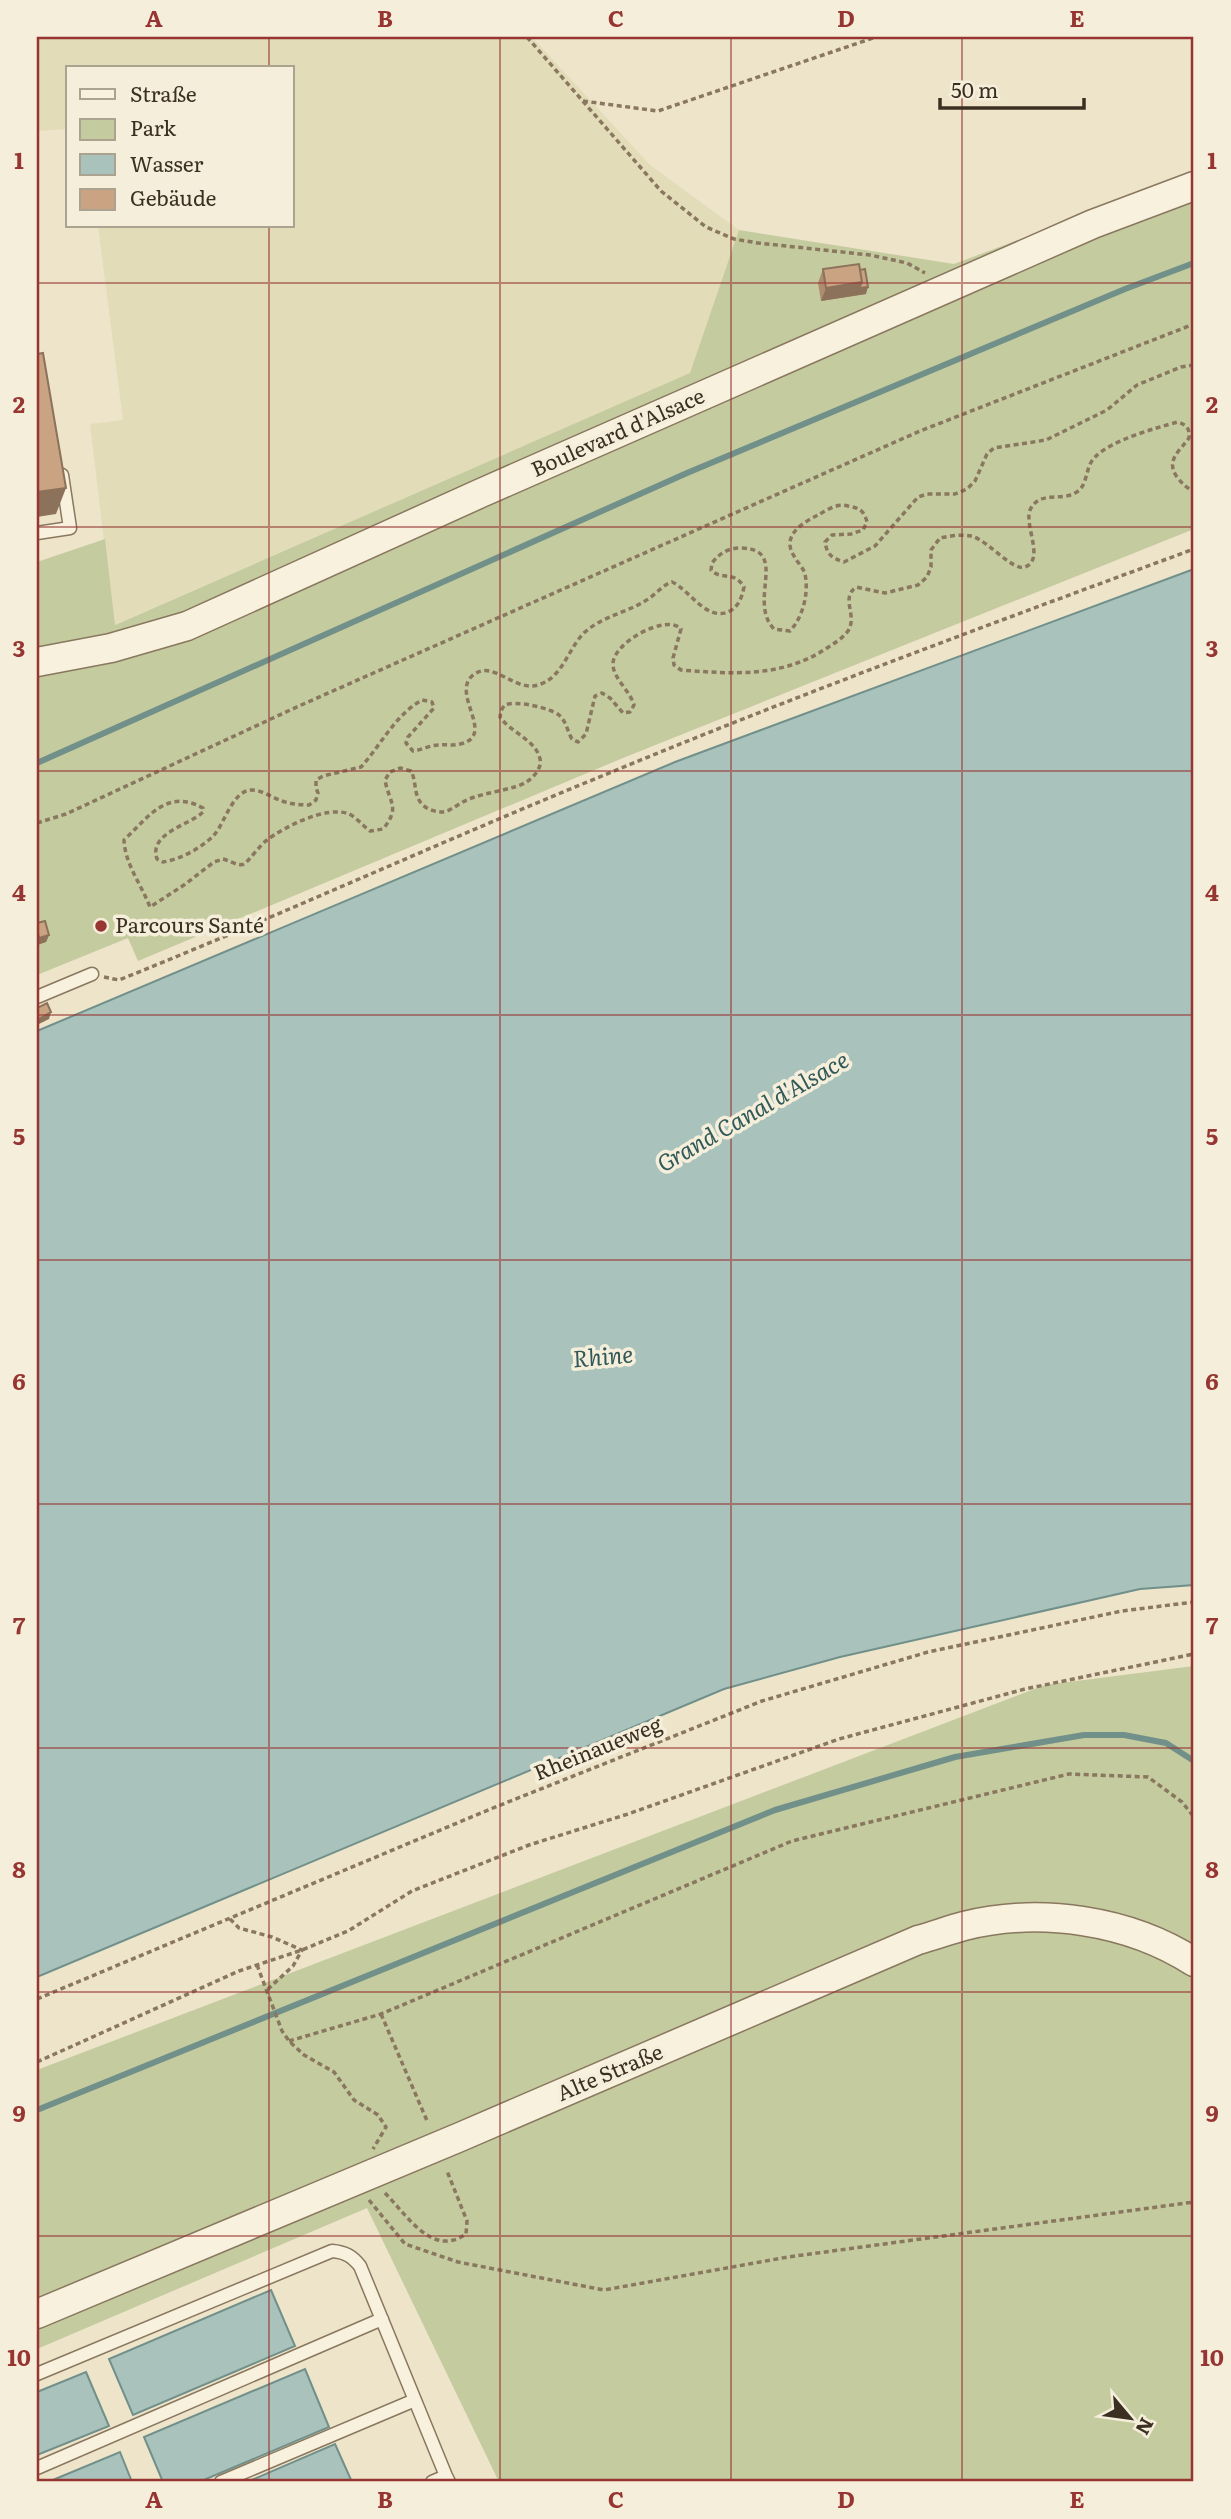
<svg xmlns="http://www.w3.org/2000/svg" width="1231" height="2519" viewBox="0 0 1231 2519" font-family="Literata,serif">
  <style>
    .farmland { fill: #e2ddb8 }
    .green { fill: #c4cb9e }
    .water { fill: #aac2bc; stroke: #71908a; stroke-width: 2 }
    .lines { fill: none; stroke-linecap: round; stroke-linejoin: round }
    .stream { stroke: #71908a; stroke-width: 6 }
    .service-casing { stroke: #89775f; stroke-width: 15 }
    .tertiary-casing { stroke: #89775f; stroke-width: 31 }
    .path { stroke: #89775f; stroke-width: 3.5; stroke-dasharray: 5 3.5; stroke-linecap: butt }
    .service { stroke: #f8f1dd; stroke-width: 12 }
    .tertiary { stroke: #f8f1dd; stroke-width: 28 }
    .wall { fill: #ad8c70 }
    .shaded-wall { fill: #8d725b }
    .building { fill: #c9a382; stroke: #8d725b; stroke-width: 2 }
    .grid { fill: none; stroke: #963532; stroke-width: 2; stroke-opacity: 0.55 }
    .poi-dot { fill: #963532; stroke: #f5eeda; stroke-width: 2.5 }
    .labels { text-anchor: middle; stroke-width: 7; stroke-linejoin: round; paint-order: stroke }
    .street-label { font-size: 21px; fill: #3b2f22; stroke: #f5eeda }
    .poi-label { font-size: 21px; fill: #3b2f22; stroke: #f5eeda; text-anchor: start }
    .water-label { font-size: 23px; font-style: italic; fill: #325959; stroke: #f5eeda }
    .neatline { fill: none; stroke: #963532; stroke-width: 2.5 }
    .grid-label { font-size: 23px; text-anchor: middle; font-weight: bold; fill: #963532 }
  </style>
  <rect width="100%" height="100%" fill="#ede4ca"/>
  <path class="farmland" d="M 37,37 L 532,37 L 650,165 L 739,230 L 691,373 L 114,625 L 90,424 L 123,420 L 98,226 L 292,226 L 292,68 L 68,68 L 68,129 L 37,131 Z"/>
  <path class="green" d="M 1194,174 L 1194,529 L 623,758 L 138,961 L 128,938 L 37,975 L 37,562 L 105,539 L 115,625 L 690,373 L 739,230 L 954,264 Z
    M 1194,1666 L 1194,2482 L 499,2482 L 367,2208 L 37,2349 L 37,2070 L 1045,1685 Z"/>
  <path class="water" d="M 1194,569 L 1194,1585 L 1140,1589 L 840,1657 L 724,1689 L 37,1977 L 37,1031 L 675,762 Z
    M 271,2290 L 295,2346 L 133,2415 L 109,2359 Z
    M 305,2369 L 329,2427 L 199,2482 L 163,2482 L 144,2437 Z
    M 86,2372 L 109,2426 L 37,2455 L 37,2392 Z
    M 335,2444 L 352,2482 L 247,2482 Z
    M 120,2452 L 132,2482 L 48,2482 Z"/>
  <g class="lines">
    <path class="stream" d="M 37,763 L 687,473 L 1125,289 L 1194,263
      M 37,2110 L 775,1810 L 955,1757 L 1084,1735 L 1124,1735 L 1166,1743 L 1194,1761"/>
    <defs>
      <path id="service" d="M 37,533 L 70,528 L 62,475
        M 37,997 L 92,974
        M 37,2374 L 332,2251 C 345,2252 352,2256 360,2266 L 446,2476
        M 37,2468 L 382,2319
        M 221,2482 L 415,2400
        M 432,2482 L 446,2476 L 449,2482"/>
      <path id="tertiary" d="M 37,662 L 111,648 L 187,626 L 481,493 L 1093,224 L 1194,186
        M 37,2314 L 460,2137 L 918,1940 C 933,1936 949,1930 964,1926 C 1040,1907 1129,1920 1194,1962"/>
    </defs>
    <use href="#service" class="service-casing"/>
    <use href="#tertiary" class="tertiary-casing"/>
    <path class="path" d="M 527,37 L 661,191 L 706,227 L 734,239 L 758,243 L 870,255 L 907,263 L 925,273
      M 583,101 L 658,111 L 876,37
      M 1194,365 L 1181,367 L 1137,385 L 1107,410 L 1046,440 L 994,448 L 987,454 L 975,481 L 967,489 L 955,494 L 927,494 L 918,497 L 875,546 L 844,562 C 832,558 827,555 825,542 L 832,535 L 851,534 L 863,530 L 867,522 C 864,510 859,508 848,506 C 837,503 827,510 818,515 C 802,523 781,536 794,556 C 797,562 803,567 805,574 C 809,593 803,617 790,631 L 774,629 C 747,601 790,549 741,548 C 728,548 720,553 712,563 L 711,570 C 722,581 734,570 744,587 C 742,596 740,605 730,611 C 707,623 690,590 672,582 C 663,585 658,592 651,597 C 631,612 604,615 585,632 C 568,648 564,675 541,684 C 515,695 493,657 472,676 C 451,695 497,736 460,744 C 453,746 446,744 439,745 C 430,745 422,750 413,751 L 406,743 L 408,737 L 434,708 L 432,702 L 422,700 C 395,715 381,745 361,767 L 323,776 L 316,780 L 316,788 L 318,793 L 316,800 L 309,805 C 300,805 291,804 282,801 C 273,798 262,790 252,790 C 233,790 225,822 215,834 C 202,848 181,859 163,862 L 157,859 C 148,833 190,825 203,812 L 203,808 C 166,788 149,817 124,840 C 125,864 141,884 150,907 L 184,885 L 214,862 L 223,859 C 228,860 239,867 244,864 C 249,861 260,845 267,840 C 284,827 327,805 349,814 C 356,817 363,826 370,831 L 383,829 C 401,807 389,803 385,780 L 390,772 L 400,768 L 411,771 C 417,782 413,796 423,805 C 428,810 436,812 443,812 C 451,811 459,803 467,800 C 484,792 515,790 528,781 C 535,776 542,767 540,759 C 536,740 510,732 500,717 C 501,712 501,710 504,706 C 512,699 551,708 559,715 C 567,722 567,731 572,739 L 578,742 L 586,734 L 595,696 L 602,693 L 610,698 L 623,713 L 630,712 L 634,705 C 630,691 615,680 613,666 C 610,644 666,613 681,629 L 673,658 L 674,665 L 681,670 C 733,674 782,678 827,648 C 835,643 843,638 848,631 C 858,615 840,599 856,587 L 885,593 L 918,585 L 927,577 L 931,567 L 931,550 L 940,538 C 949,536 962,534 971,536 C 988,540 1013,572 1025,567 C 1046,559 1022,523 1031,508 C 1041,491 1061,501 1075,493 C 1089,486 1084,468 1095,457 C 1112,440 1155,428 1178,422 C 1187,425 1190,429 1189,438 C 1180,451 1165,460 1177,477 C 1182,483 1186,488 1194,491
      M 37,823 L 66,814 L 299,706 L 920,431 L 1194,324
      M 104,977 L 119,980 C 281,915 440,842 602,776 C 797,695 996,622 1194,549
      M 230,1919 L 239,1928 L 272,1937 L 302,1950 L 293,1966 L 267,1990
      M 257,1965 L 282,2031 L 289,2041 L 304,2055 L 334,2072 L 354,2100 L 378,2115 L 386,2127 L 373,2149
      M 37,1999 L 493,1808 L 762,1701 L 928,1652 L 1122,1611 L 1194,1602
      M 381,2014 L 428,2123
      M 289,2041 L 381,2014 L 792,1841 L 1069,1774 L 1148,1777 L 1182,1802 L 1194,1817
      M 37,2062 L 239,1971 L 302,1950 L 348,1931 L 412,1891 L 529,1845 L 628,1814 L 839,1739 L 1025,1689 L 1194,1654
      M 385,2193 C 407,2215 432,2258 466,2234 L 467,2221 L 447,2171
      M 369,2200 L 405,2244 L 458,2262 L 604,2290 L 788,2257 L 1194,2202"/>
    <use href="#service" class="service"/>
    <use href="#tertiary" class="tertiary"/>
  </g>
  <path class="wall" d="M 823,269 L 866,294 L 821,301 L 818,283 Z
    M 37,923 L 49,935 L 46,942 L 37,945 Z"/>
  <path class="shaded-wall" d="M 862,282 L 868,287 L 866,294 L 821,301 L 826,288 Z
    M 66,488 L 56,514 L 37,517 L 37,492 Z
    M 49,935 L 46,942 L 37,945 L 39,938 Z
    M 51,1012 L 49,1019 L 37,1025 L 37,1020 Z"/>
  <path class="building" d="M 859,264 L 862,282 L 826,288 L 823,269 Z
    M 865,269 L 868,287 L 859,288 L 862,282 L 860,270 Z
    M 43,353 L 66,488 L 37,492 L 37,354 Z
    M 45,921 L 49,935 L 39,938 L 37,929 L 37,923 Z
    M 47,1003 L 51,1012 L 37,1020 L 37,1008 Z"/>
  <path class="grid" d="M 269,37 L 269,68M 500,37 L 500,2482M 731,37 L 731,2482M 962,37 L 962,2482M 269,226 L 269,2482M 37,283 L 1194,283M 37,527 L 1194,527M 37,771 L 1194,771M 37,1015 L 1194,1015M 37,1260 L 1194,1260M 37,1504 L 1194,1504M 37,1748 L 1194,1748M 37,1992 L 1194,1992M 37,2236 L 1194,2236"/>
  <circle class="poi-dot" cx="101" cy="926" r="7"/>
  <g class="labels">
    <g class="street-label">
      <text transform="translate(618 433) rotate(-24)" y="7">Boulevard d'Alsace</text>
      <text transform="translate(598 1749) rotate(-22)" y="7">Rheinaueweg</text>
      <text transform="translate(610 2073) rotate(-23)" y="7">Alte Straße</text>
    </g>
    <g class="poi-label">
      <text x="115" y="933">Parcours Santé</text>
    </g>
    <g class="water-label">
      <text transform="translate(753 1112) rotate(-30)" y="8">Grand Canal d'Alsace</text>
      <text transform="translate(603 1357) rotate(-5)" y="8">Rhine</text>
    </g>
  </g>
  <rect width="1231" height="2519" fill="none" stroke="#f5eeda" stroke-width="77"/>
  <rect x="66" y="66" width="228" height="161" fill="#f5eeda" stroke="#aba290" stroke-width="2"/>
  <rect x="80" y="89" width="35" height="10" fill="#f8f1dd" stroke="#aba290" stroke-width="2"/>
  <text x="130" y="102" font-size="21" fill="#3b2f22">Straße</text>
  <rect x="80" y="119" width="35" height="21" fill="#c4cb9e" stroke="#aba290" stroke-width="2"/>
  <text x="130" y="136" font-size="21" fill="#3b2f22">Park</text>
  <rect x="80" y="154" width="35" height="21" fill="#aac2bc" stroke="#aba290" stroke-width="2"/>
  <text x="130" y="172" font-size="21" fill="#3b2f22">Wasser</text>
  <rect x="80" y="189" width="35" height="21" fill="#c9a382" stroke="#aba290" stroke-width="2"/>
  <text x="130" y="206" font-size="21" fill="#3b2f22">Gebäude</text>
  <g transform="translate(1130 2418) rotate(119)" stroke="#f5eeda" stroke-width="5" paint-order="stroke">
  <path d="M0-5L12 26L0 18L-12 26Z" fill="#3b2f22"/>
  <text y="-10" font-size="19" font-weight="bold" text-anchor="middle" fill="#3b2f22">N</text>
  </g>
  <path d="M940 98v10h144v-10" fill="none" stroke="#3b2f22" stroke-width="3.5"/>
  <text x="951" y="98" font-size="21" fill="#3b2f22" stroke="#f5eeda" stroke-width="5" paint-order="stroke">50 m</text>
  <rect x="38" y="38" width="1154" height="2442" class="neatline"/>
  <g class="grid-label">
    <text x="154" y="27">A</text>
    <text x="385" y="27">B</text>
    <text x="616" y="27">C</text>
    <text x="846" y="27">D</text>
    <text x="1077" y="27">E</text>
    <text x="19" y="169">1</text>
    <text x="1212" y="169">1</text>
    <text x="19" y="413">2</text>
    <text x="1212" y="413">2</text>
    <text x="19" y="657">3</text>
    <text x="1212" y="657">3</text>
    <text x="19" y="901">4</text>
    <text x="1212" y="901">4</text>
    <text x="19" y="1145">5</text>
    <text x="1212" y="1145">5</text>
    <text x="19" y="1390">6</text>
    <text x="1212" y="1390">6</text>
    <text x="19" y="1634">7</text>
    <text x="1212" y="1634">7</text>
    <text x="19" y="1878">8</text>
    <text x="1212" y="1878">8</text>
    <text x="19" y="2122">9</text>
    <text x="1212" y="2122">9</text>
    <text x="19" y="2366">10</text>
    <text x="1212" y="2366">10</text>
    <text x="154" y="2508">A</text>
    <text x="385" y="2508">B</text>
    <text x="616" y="2508">C</text>
    <text x="846" y="2508">D</text>
    <text x="1077" y="2508">E</text>
  </g>
</svg>
